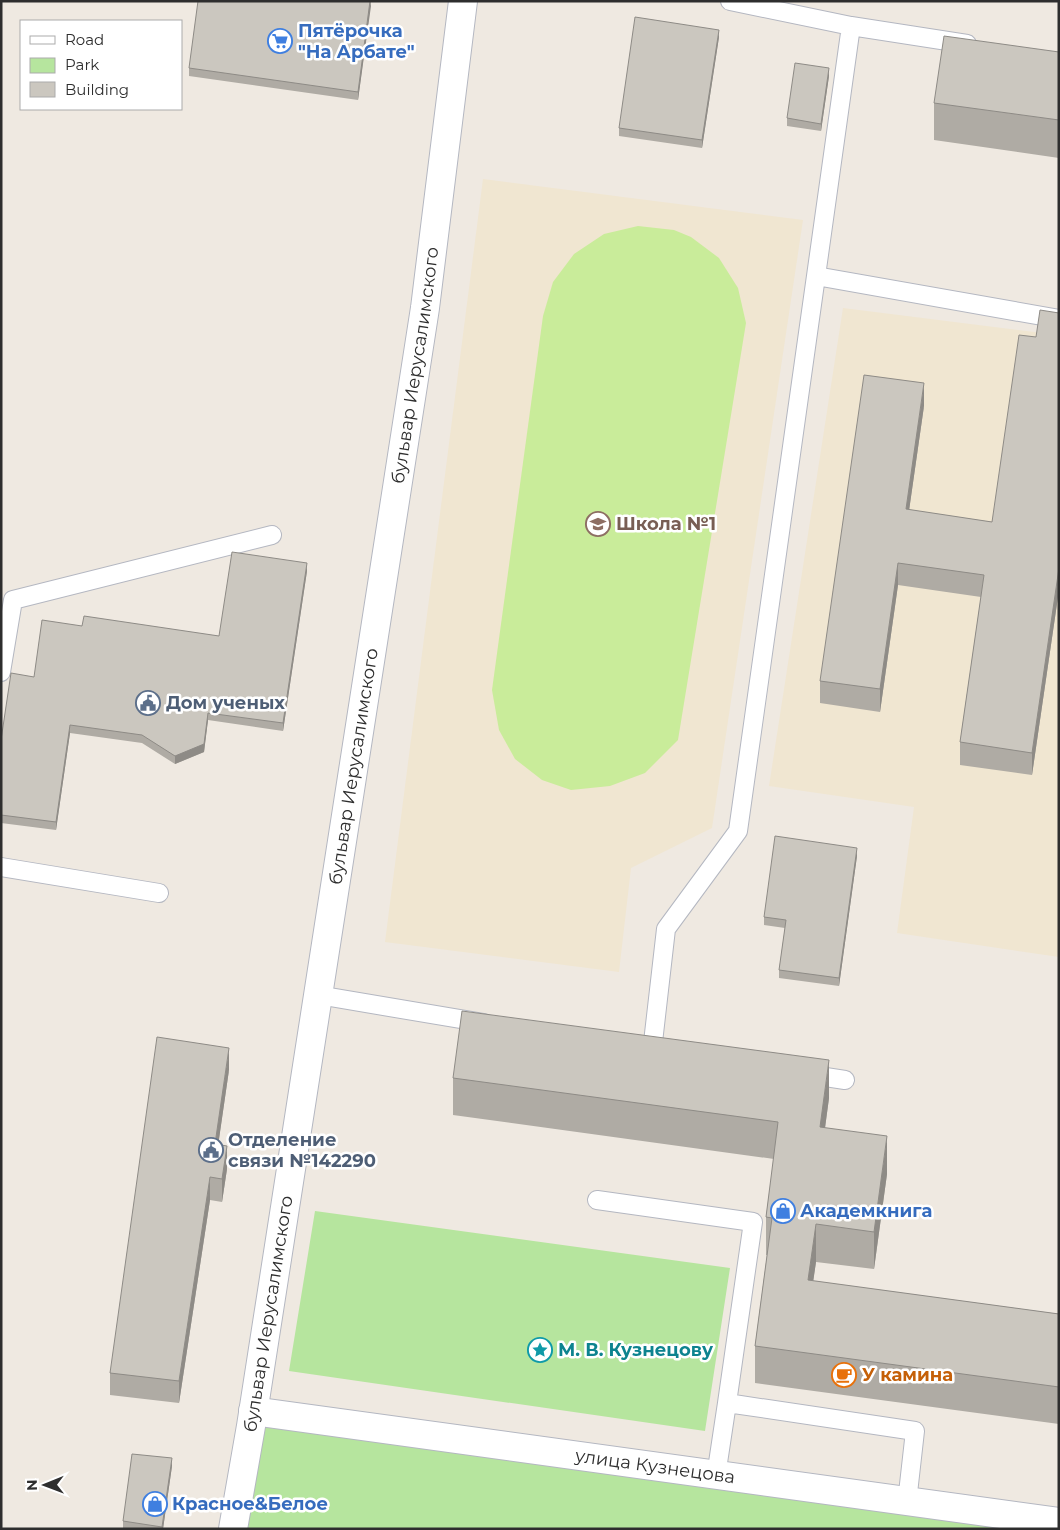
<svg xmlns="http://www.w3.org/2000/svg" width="1060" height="1530" viewBox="0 0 1060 1530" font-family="Montserrat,sans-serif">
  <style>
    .education { fill: #f0e6d1 }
    .green { fill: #b6e59e }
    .pitch { fill: #c9ec9a }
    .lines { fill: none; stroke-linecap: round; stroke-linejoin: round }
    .lane-casing { stroke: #b4b7c1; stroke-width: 20 }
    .street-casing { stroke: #b4b7c1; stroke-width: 30 }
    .lane { stroke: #fff; stroke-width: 18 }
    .street { stroke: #fff; stroke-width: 28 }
    .wall { fill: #afaba4 }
    .shaded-wall { fill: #8e8b86 }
    .building { fill: #cbc7bf; stroke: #8e8b86 }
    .labels { text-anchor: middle; stroke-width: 5; stroke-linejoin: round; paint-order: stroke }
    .shop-label { font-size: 18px; font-weight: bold; fill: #366cbe; stroke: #fff; text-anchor: start }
    .street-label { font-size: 18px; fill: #2e2e2e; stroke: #fff }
    .education-label { font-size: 18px; font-weight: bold; fill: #785e54; stroke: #fff; text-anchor: start }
    .service-label { font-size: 18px; font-weight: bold; fill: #4e5e75; stroke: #fff; text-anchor: start }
    .culture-label { font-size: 18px; font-weight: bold; fill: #0d838f; stroke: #fff; text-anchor: start }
    .food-label { font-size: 18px; font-weight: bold; fill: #c56008; stroke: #fff; text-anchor: start }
  </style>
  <rect width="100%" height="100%" fill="#efe9e1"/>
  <path class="education" d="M 483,179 L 803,220 L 712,828 L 631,868 L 619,972 L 385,942 Z
    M 843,308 L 1059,335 L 1059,957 L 897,933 L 914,807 L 769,786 Z"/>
  <path class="green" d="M 315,1211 L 730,1268 L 705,1431 L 289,1371 Z
    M 251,1426 L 716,1476 L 1059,1529 L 245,1529 Z"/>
  <path class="pitch" d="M 638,226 L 674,230 L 691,237 L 719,258 L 738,288 L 746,323 L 678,740 L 645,773 L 610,786 L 571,790 L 542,780 L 515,759 L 499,730 L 492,690 L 543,316 L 553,282 L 574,254 L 604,234 Z"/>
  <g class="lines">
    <defs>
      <path id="lane" d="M 730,1 L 851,26 L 816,276 L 1059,319
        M 851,26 L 967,44
        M 1,672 L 13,600 L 272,535
        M 1,867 L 159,893
        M 318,995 L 484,1023
        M 652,1051 L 666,929 L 738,831 L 816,276
        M 806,1074 L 845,1080
        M 597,1200 L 753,1222 L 727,1403 L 915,1431 L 907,1502
        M 716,1476 L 727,1403"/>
      <g id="street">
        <path id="s1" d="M 253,1411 L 1059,1522"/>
        <path id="s2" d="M 233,1529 L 251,1426 L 425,308 L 463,1"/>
      </g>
    </defs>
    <use href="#lane" class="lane-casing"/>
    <use href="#street" class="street-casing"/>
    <use href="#lane" class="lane"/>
    <use href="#street" class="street"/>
  </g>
  <path class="wall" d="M 371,1 L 358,100 L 189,76 L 189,68 Z
    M 719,37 L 702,148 L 619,136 L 619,128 Z
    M 1059,52 L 1059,158 L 934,140 L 934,103 Z
    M 829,76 L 821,131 L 787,126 L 787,118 Z
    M 1059,313 L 1059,590 L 1032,775 L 960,765 L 960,742 L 981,597 L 898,585 L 880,712 L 820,703 L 820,681 L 924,406 L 909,510 L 992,522 L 1036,337 Z
    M 307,571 L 283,731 L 208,720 L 204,752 L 175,764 L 142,743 L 70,733 L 56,830 L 1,823 L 1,740 L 34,677 L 82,626 L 219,636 Z
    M 857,856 L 839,986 L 779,978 L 779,970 L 785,928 L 764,925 L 764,917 Z
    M 229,1070 L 218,1145 L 227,1169 L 222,1202 L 210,1200 L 179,1403 L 110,1395 L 110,1373 Z
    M 453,1078 L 829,1098 L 825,1128 L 887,1174 L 874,1269 L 816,1262 L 813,1281 L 1059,1314 L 1059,1424 L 755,1383 L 755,1346 L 767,1255 L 766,1255 L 766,1217 L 774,1159 L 453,1115 Z
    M 172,1466 L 163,1529 L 123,1529 L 123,1521 Z"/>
  <path class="shaded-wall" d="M 370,1 L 371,6 L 358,100 L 358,92 Z
    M 719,30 L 719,37 L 702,148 L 702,140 Z
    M 829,68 L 829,76 L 821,131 L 821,124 Z
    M 924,383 L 924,406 L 906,532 L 906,509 Z
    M 307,563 L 307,571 L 283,731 L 283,723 Z
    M 898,563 L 898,585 L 880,712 L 880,689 Z
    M 1059,568 L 1059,590 L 1032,775 L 1032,753 Z
    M 208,713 L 208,720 L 204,752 L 175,764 L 175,756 Z
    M 70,725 L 70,733 L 56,830 L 56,822 Z
    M 857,848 L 857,856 L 839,986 L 839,978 Z
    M 229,1048 L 229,1070 L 215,1167 L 215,1144 Z
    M 829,1060 L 829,1098 L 820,1165 L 820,1127 Z
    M 887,1136 L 887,1174 L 874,1269 L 874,1232 Z
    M 227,1146 L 227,1169 L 222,1202 L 222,1179 Z
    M 210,1177 L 210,1200 L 179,1403 L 179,1381 Z
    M 816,1224 L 816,1262 L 808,1318 L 808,1280 Z
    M 172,1458 L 172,1466 L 163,1529 L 162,1529 Z"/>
  <path class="building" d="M 198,1 L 370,1 L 358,92 L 189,68 Z
    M 635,17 L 719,30 L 702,140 L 619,128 Z
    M 944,36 L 1059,52 L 1059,120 L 934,103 Z
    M 795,63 L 829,68 L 821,124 L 787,118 Z
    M 1040,310 L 1059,313 L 1059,568 L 1032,753 L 960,742 L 984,575 L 898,563 L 880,689 L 820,681 L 864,375 L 924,383 L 906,509 L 992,522 L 1019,335 L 1036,337 Z
    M 232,552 L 307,563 L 283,723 L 208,713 L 204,744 L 175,756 L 142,735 L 70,725 L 56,822 L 1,815 L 1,740 L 11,673 L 34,677 L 42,620 L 82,626 L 84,616 L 219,636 Z
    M 775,836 L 857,848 L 839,978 L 779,970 L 786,920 L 764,917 Z
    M 462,1011 L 829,1060 L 820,1127 L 887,1136 L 874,1232 L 816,1224 L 808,1280 L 1059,1314 L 1059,1387 L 755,1346 L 772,1218 L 766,1217 L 778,1122 L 453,1078 Z
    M 157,1037 L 229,1048 L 215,1144 L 227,1146 L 222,1179 L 210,1177 L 179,1381 L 110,1373 Z
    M 132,1454 L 172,1458 L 162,1527 L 123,1521 Z"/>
  <defs>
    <symbol id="supermarket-ring" viewBox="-11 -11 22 22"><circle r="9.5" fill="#fff" stroke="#3f7fe0" stroke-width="1.5"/><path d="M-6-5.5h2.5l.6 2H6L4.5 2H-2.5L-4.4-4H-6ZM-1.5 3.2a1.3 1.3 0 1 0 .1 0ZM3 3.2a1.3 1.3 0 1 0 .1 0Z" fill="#3f7fe0"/></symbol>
    <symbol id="school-ring" viewBox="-11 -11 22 22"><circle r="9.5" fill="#fff" stroke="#8d6e63" stroke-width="1.5"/><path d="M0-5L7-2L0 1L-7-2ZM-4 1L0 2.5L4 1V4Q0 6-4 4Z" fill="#8d6e63"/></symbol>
    <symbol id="civic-ring" viewBox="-11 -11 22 22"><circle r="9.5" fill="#fff" stroke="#5c6f8a" stroke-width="1.5"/><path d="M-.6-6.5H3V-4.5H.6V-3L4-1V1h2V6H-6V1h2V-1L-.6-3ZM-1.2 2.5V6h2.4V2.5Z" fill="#5c6f8a"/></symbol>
    <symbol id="shop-ring" viewBox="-11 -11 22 22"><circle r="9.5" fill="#fff" stroke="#3f7fe0" stroke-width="1.5"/><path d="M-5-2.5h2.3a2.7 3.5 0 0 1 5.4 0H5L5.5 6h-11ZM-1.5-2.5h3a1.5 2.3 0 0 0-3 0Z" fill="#3f7fe0"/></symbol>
    <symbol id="sight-ring" viewBox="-11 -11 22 22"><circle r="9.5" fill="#fff" stroke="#0f9aa8" stroke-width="1.5"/><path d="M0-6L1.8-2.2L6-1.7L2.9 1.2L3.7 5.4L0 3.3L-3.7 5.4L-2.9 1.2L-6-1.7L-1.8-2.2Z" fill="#0f9aa8"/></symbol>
    <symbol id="cafe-ring" viewBox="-11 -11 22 22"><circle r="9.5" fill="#fff" stroke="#e8710a" stroke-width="1.5"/><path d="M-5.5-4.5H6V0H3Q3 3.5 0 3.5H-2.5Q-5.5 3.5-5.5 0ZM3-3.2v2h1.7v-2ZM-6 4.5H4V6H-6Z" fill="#e8710a"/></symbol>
  </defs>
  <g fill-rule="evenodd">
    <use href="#supermarket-ring" x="266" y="27" width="28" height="28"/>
    <use href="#school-ring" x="584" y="510" width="28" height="28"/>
    <use href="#civic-ring" x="134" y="689" width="28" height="28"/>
    <use href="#civic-ring" x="197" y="1136" width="28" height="28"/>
    <use href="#shop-ring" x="769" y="1197" width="28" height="28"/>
    <use href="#sight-ring" x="526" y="1336" width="28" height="28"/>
    <use href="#cafe-ring" x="830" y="1361" width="28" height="28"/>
    <use href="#shop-ring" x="141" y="1490" width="28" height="28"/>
  </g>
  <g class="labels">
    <g class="shop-label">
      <text x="298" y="37">Пятёрочка<tspan x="298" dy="21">"На Арбате"</tspan></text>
      <text x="800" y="1217">Академкнига</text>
      <text x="172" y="1510">Красное&amp;Белое</text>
    </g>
    <g class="street-label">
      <text dy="6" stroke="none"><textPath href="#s2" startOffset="1178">бульвар Иерусалимского</textPath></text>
      <text dy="6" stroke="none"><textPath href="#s2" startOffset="772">бульвар Иерусалимского</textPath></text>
      <text dy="6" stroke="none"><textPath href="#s2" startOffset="218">бульвар Иерусалимского</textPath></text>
      <text dy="6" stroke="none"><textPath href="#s1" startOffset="406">улица Кузнецова</textPath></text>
    </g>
    <g class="education-label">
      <text x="616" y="530">Школа №1</text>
    </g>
    <g class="service-label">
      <text x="166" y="709">Дом ученых</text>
      <text x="228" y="1146">Отделение<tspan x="228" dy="21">связи №142290</tspan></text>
    </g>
    <g class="culture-label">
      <text x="558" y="1356">М. В. Кузнецову</text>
    </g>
    <g class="food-label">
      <text x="862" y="1381">У камина</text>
    </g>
  </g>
  <rect width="1060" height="1530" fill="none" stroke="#2e2e2e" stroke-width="5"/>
  <rect x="20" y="20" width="162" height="90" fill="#ffffff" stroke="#ababab"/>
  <rect x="30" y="36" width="25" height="8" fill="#ffffff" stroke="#ababab"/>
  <text x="65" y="45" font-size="15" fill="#2e2e2e">Road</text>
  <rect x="30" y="58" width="25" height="15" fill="#b6e59e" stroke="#ababab"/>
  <text x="65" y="70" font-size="15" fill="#2e2e2e">Park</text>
  <rect x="30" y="82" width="25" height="15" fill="#cbc7bf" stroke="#ababab"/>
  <text x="65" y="95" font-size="15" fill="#2e2e2e">Building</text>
  <g transform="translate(45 1485) rotate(269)" stroke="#ffffff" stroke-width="4" paint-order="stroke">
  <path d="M0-4L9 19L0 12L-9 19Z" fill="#2e2e2e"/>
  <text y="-8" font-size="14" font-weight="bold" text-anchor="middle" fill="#2e2e2e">N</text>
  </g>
</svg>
